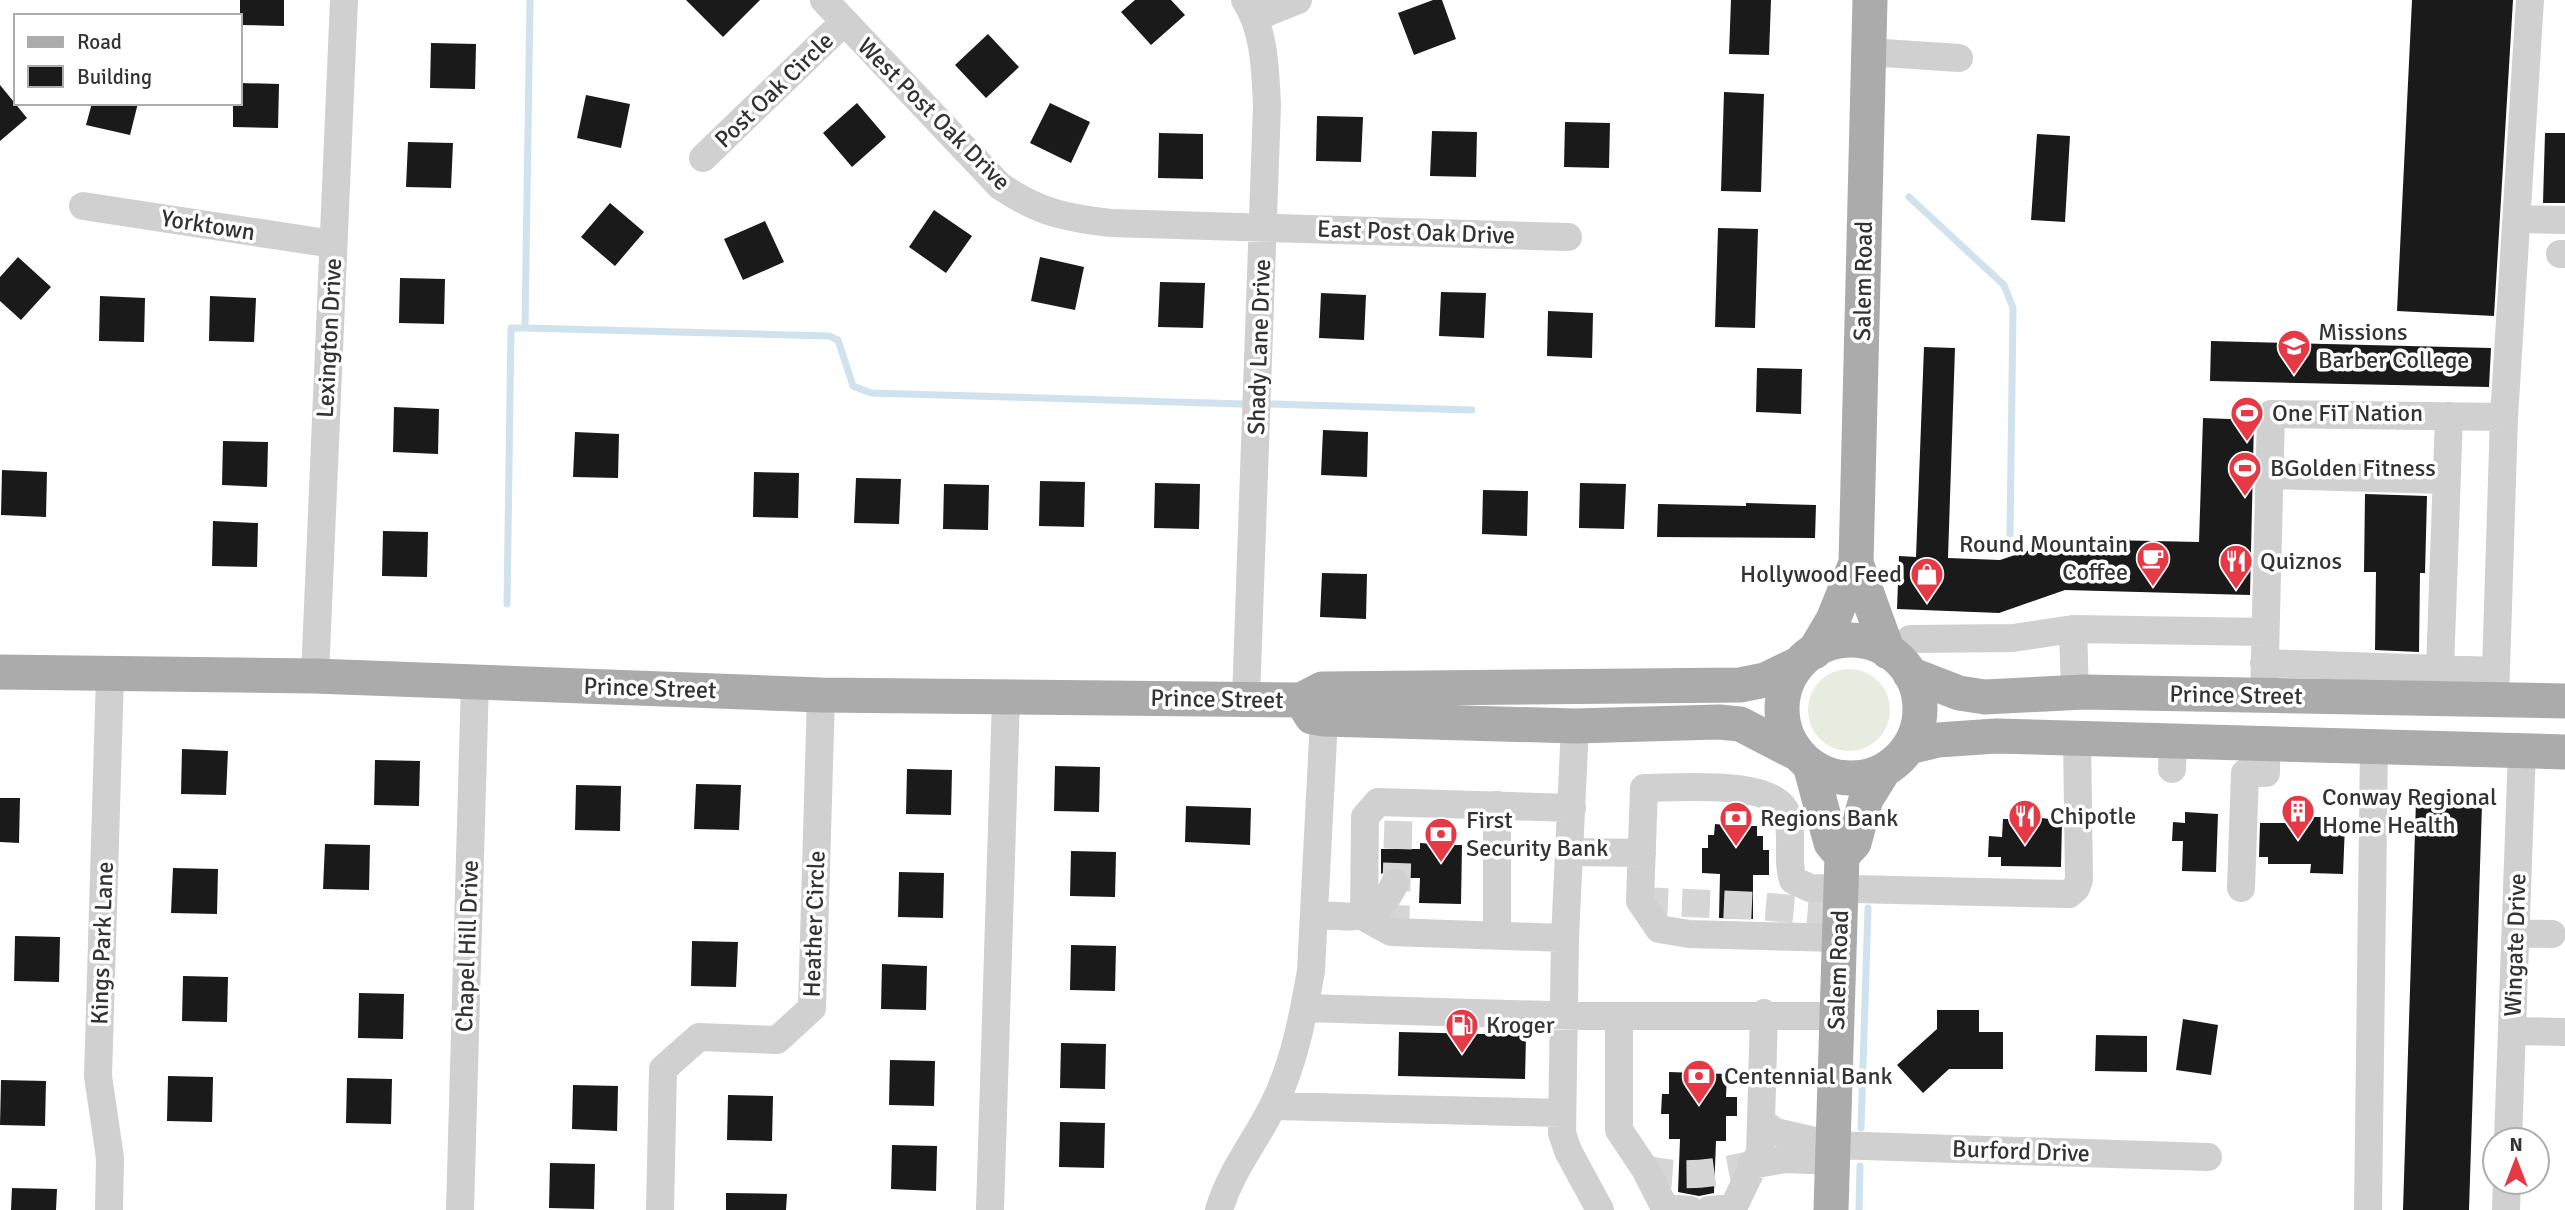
<svg xmlns="http://www.w3.org/2000/svg" width="2565" height="1210" viewBox="0 0 2565 1210" font-family="Signika,sans-serif">
  <style>
    .green { fill: #e6ecdf }
    .lines { fill: none; stroke-linecap: round; stroke-linejoin: round }
    .stream { stroke: #cfe2ee; stroke-width: 7 }
    .building { fill: #1a1a1a }
    .minor-tunnel { stroke: #d6d6d6; stroke-width: 28; stroke-dasharray: 28 14; stroke-linecap: butt }
    .minor { stroke: #d0d0d0; stroke-width: 28 }
    .major { stroke: #ababab; stroke-width: 35 }
    .labels { text-anchor: middle; stroke-width: 7; stroke-linejoin: round; paint-order: stroke }
    .street-label { font-size: 24px; fill: #333; stroke: #fff }
    .poi-label { font-size: 24px; fill: #333; stroke: #fff; text-anchor: start }
  </style>
  <rect width="100%" height="100%" fill="#fff"/>
  <path class="green" d="M1808 710a41 41 0 1 1 82 0a41 41 0 1 1-82 0Z"/>
  <g class="lines">
    <path class="stream" d="M 1909,197 L 2004,285 L 2013,308 L 2010,534
      M 525,328 L 829,336 L 838,340 L 853,386 L 871,393 L 1242,404
      M 1271,404 L 1472,410
      M 507,604 L 511,328 L 525,328 L 530,0
      M 1861,1128 L 1868,908
      M 1859,1210 L 1860,1166"/>
  </g>
  <path class="building" d="M 240,0 L 284,0 L 284,26 L 240,25 Z
    M 686,0 L 760,0 L 723,37 Z
    M 1135,0 L 1171,0 L 1185,15 L 1151,45 L 1121,12 Z
    M 1433,0 L 1442,0 L 1456,39 L 1414,55 L 1398,13 Z
    M 1731,0 L 1771,0 L 1769,55 L 1729,54 Z
    M 2412,0 L 2513,0 L 2494,316 L 2397,311 Z
    M 988,34 L 1019,67 L 986,98 L 955,65 Z
    M 431,43 L 476,44 L 475,89 L 430,88 Z
    M 240,83 L 279,84 L 278,128 L 233,127 L 233,103 L 240,103 Z
    M 0,85 L 27,118 L 0,141 Z
    M 1724,92 L 1764,94 L 1761,192 L 1721,191 Z
    M 586,95 L 630,104 L 621,148 L 577,138 Z
    M 92,103 L 138,103 L 130,135 L 86,125 Z
    M 857,103 L 886,137 L 852,167 L 823,133 Z
    M 1050,103 L 1090,122 L 1071,163 L 1030,143 Z
    M 1317,116 L 1363,117 L 1361,162 L 1316,161 Z
    M 1565,122 L 1610,123 L 1609,168 L 1564,167 Z
    M 1432,131 L 1477,132 L 1476,177 L 1430,176 Z
    M 1159,133 L 1203,134 L 1203,179 L 1158,178 Z
    M 2545,133 L 2565,133 L 2565,203 L 2543,203 Z
    M 2037,134 L 2070,136 L 2065,222 L 2031,220 Z
    M 408,142 L 453,143 L 451,188 L 406,187 Z
    M 610,203 L 644,232 L 615,266 L 581,237 Z
    M 934,210 L 972,236 L 946,273 L 909,247 Z
    M 765,221 L 784,262 L 743,280 L 724,239 Z
    M 1718,228 L 1758,229 L 1755,328 L 1715,327 Z
    M 18,257 L 51,287 L 21,320 L 0,301 L 0,277 Z
    M 1040,257 L 1084,267 L 1075,310 L 1031,301 Z
    M 400,278 L 445,279 L 444,324 L 399,323 Z
    M 1160,282 L 1205,283 L 1203,328 L 1158,327 Z
    M 1441,292 L 1486,293 L 1484,338 L 1439,336 Z
    M 1321,293 L 1366,295 L 1364,340 L 1319,338 Z
    M 100,296 L 145,298 L 144,342 L 99,341 Z
    M 210,296 L 256,298 L 254,342 L 209,341 Z
    M 1548,311 L 1593,313 L 1592,358 L 1547,356 Z
    M 2211,341 L 2491,348 L 2489,387 L 2210,381 Z
    M 1924,347 L 1955,348 L 1948,558 L 2000,560 L 2063,539 L 2199,542 L 2203,418 L 2254,420 L 2250,595 L 2065,590 L 1999,613 L 1897,609 L 1899,556 L 1916,557 Z
    M 1757,368 L 1802,369 L 1801,414 L 1756,412 Z
    M 394,407 L 439,409 L 438,454 L 393,452 Z
    M 1323,430 L 1368,432 L 1367,477 L 1321,475 Z
    M 575,432 L 619,434 L 618,478 L 573,477 Z
    M 223,441 L 268,442 L 267,487 L 222,485 Z
    M 2,470 L 47,472 L 46,517 L 1,515 Z
    M 754,472 L 799,473 L 798,518 L 753,517 Z
    M 856,478 L 901,479 L 899,524 L 854,523 Z
    M 1040,481 L 1085,482 L 1084,527 L 1039,526 Z
    M 1155,483 L 1200,484 L 1199,529 L 1154,528 Z
    M 1580,483 L 1626,484 L 1624,529 L 1579,528 Z
    M 944,484 L 989,485 L 988,530 L 943,529 Z
    M 1483,490 L 1528,491 L 1527,536 L 1482,534 Z
    M 2365,494 L 2427,496 L 2425,573 L 2420,573 L 2419,652 L 2375,650 L 2376,572 L 2364,572 Z
    M 1746,503 L 1816,505 L 1815,538 L 1657,537 L 1658,504 L 1746,506 Z
    M 213,521 L 258,523 L 257,567 L 212,566 Z
    M 383,531 L 428,532 L 427,577 L 382,576 Z
    M 1322,573 L 1367,574 L 1366,619 L 1320,617 Z
    M 182,749 L 228,751 L 226,795 L 181,794 Z
    M 375,760 L 420,761 L 419,806 L 374,805 Z
    M 1055,766 L 1100,767 L 1099,812 L 1054,811 Z
    M 907,769 L 952,770 L 951,815 L 906,814 Z
    M 696,784 L 741,785 L 739,830 L 694,829 Z
    M 576,785 L 621,786 L 620,831 L 575,830 Z
    M 0,798 L 20,798 L 19,843 L 0,842 Z
    M 2416,801 L 2482,804 L 2469,1210 L 2403,1210 Z
    M 1186,806 L 1251,808 L 1250,845 L 1185,842 Z
    M 2185,812 L 2218,814 L 2216,872 L 2182,871 L 2183,841 L 2172,841 L 2173,822 L 2185,823 Z
    M 2023,815 L 2062,821 L 2061,867 L 2001,866 L 2001,857 L 1988,857 L 1989,836 L 2002,837 L 2003,819 L 2023,819 Z
    M 2291,817 L 2321,817 L 2321,825 L 2345,825 L 2343,874 L 2310,873 L 2311,864 L 2268,864 L 2268,857 L 2259,857 L 2260,823 L 2291,823 Z
    M 1726,821 L 1746,821 L 1746,826 L 1757,826 L 1757,836 L 1763,836 L 1763,850 L 1769,850 L 1769,875 L 1753,875 L 1753,919 L 1719,918 L 1720,874 L 1702,873 L 1702,848 L 1708,848 L 1708,835 L 1714,835 L 1715,824 L 1725,825 Z
    M 1434,841 L 1454,841 L 1454,845 L 1462,845 L 1461,904 L 1419,903 L 1420,878 L 1410,878 L 1404,869 L 1395,866 L 1381,874 L 1381,849 L 1420,849 L 1420,843 L 1434,844 Z
    M 325,844 L 370,845 L 369,890 L 323,889 Z
    M 1071,851 L 1116,852 L 1115,897 L 1070,896 Z
    M 173,868 L 218,869 L 217,914 L 171,913 Z
    M 899,872 L 944,873 L 943,918 L 898,917 Z
    M 15,936 L 60,937 L 59,982 L 14,981 Z
    M 692,941 L 738,942 L 736,987 L 691,986 Z
    M 1071,945 L 1116,946 L 1115,991 L 1070,990 Z
    M 882,964 L 927,966 L 926,1010 L 881,1009 Z
    M 183,976 L 228,977 L 227,1022 L 182,1021 Z
    M 359,993 L 404,994 L 403,1039 L 358,1038 Z
    M 1937,1010 L 1979,1010 L 1979,1032 L 2003,1032 L 2003,1069 L 1949,1069 L 1923,1093 L 1897,1065 L 1937,1029 Z
    M 2183,1019 L 2218,1025 L 2211,1075 L 2176,1070 Z
    M 1399,1032 L 1526,1035 L 1525,1079 L 1398,1076 Z
    M 2096,1035 L 2147,1036 L 2147,1072 L 2095,1071 Z
    M 1061,1043 L 1106,1044 L 1105,1089 L 1060,1088 Z
    M 890,1060 L 935,1061 L 934,1106 L 889,1105 Z
    M 1669,1072 L 1727,1074 L 1726,1097 L 1737,1097 L 1737,1116 L 1726,1116 L 1726,1141 L 1716,1141 L 1714,1193 L 1699,1196 L 1678,1192 L 1680,1139 L 1669,1139 L 1669,1114 L 1661,1114 L 1662,1094 L 1669,1094 Z
    M 168,1076 L 213,1077 L 212,1122 L 167,1121 Z
    M 347,1078 L 392,1079 L 391,1124 L 346,1123 Z
    M 1,1080 L 46,1081 L 45,1126 L 0,1125 Z
    M 573,1085 L 618,1086 L 617,1131 L 572,1129 Z
    M 728,1095 L 773,1096 L 772,1141 L 727,1140 Z
    M 1060,1122 L 1105,1123 L 1104,1168 L 1059,1167 Z
    M 892,1145 L 937,1146 L 936,1191 L 891,1189 Z
    M 550,1163 L 595,1164 L 594,1209 L 549,1208 Z
    M 12,1188 L 57,1189 L 56,1210 L 11,1210 Z
    M 726,1193 L 787,1194 L 786,1210 L 726,1210 Z"/>
  <g class="lines">
    <path class="minor-tunnel" d="M 1640,901 L 1759,906 L 1839,913
      M 1395,933 L 1399,802
      M 1645,1169 C 1680,1179 1717,1173 1751,1165"/>
    <path class="minor" d="M 824,0 L 1000,186 C 1039,212 1065,218 1111,223 L 1568,237
      M 1245,0 C 1265,31 1265,69 1267,105 L 1246,699
      M 1256,17 L 1298,0
      M 1868,52 L 1959,58
      M 703,158 L 844,22
      M 83,206 L 333,244
      M 2519,219 L 2565,220
      M 2560,254 L 2565,254
      M 2449,416 L 2440,669 L 2495,671
      M 2504,417 L 2530,0
      M 2269,475 L 2446,480
      M 1893,655 L 1910,639 L 2013,638 L 2073,629
      M 2264,663 L 2440,669
      M 315,676 L 344,0
      M 2075,693 L 2073,629 L 2265,632
      M 2264,696 L 2271,414 L 2504,417 L 2495,701
      M 1575,726 L 1565,938 L 1562,1133 L 1568,1151 L 1600,1210
      M 2172,769 L 2173,740
      M 1497,805 L 1497,935
      M 1571,852 L 1642,853
      M 2241,888 L 2245,773 L 2266,773 L 2266,742
      M 1314,915 C 1356,916 1375,925 1395,883
      M 1364,917 L 1365,817 L 1378,802 L 1572,808
      M 1364,917 L 1391,932 L 1565,938
      M 2516,933 L 2552,934
      M 1839,938 L 1689,934 L 1659,929 L 1640,901 L 1644,788 C 1676,788 1777,778 1787,815 C 1794,836 1786,859 1793,880 L 1810,888 L 2069,894 L 2076,888 L 2079,880 L 2077,737
      M 1305,1008 L 1582,1016 L 1837,1016
      M 1764,1013 L 1761,1121 L 1775,1132 L 1833,1145 L 2208,1157
      M 1619,1017 L 1619,1130 L 1645,1169 L 1665,1208 L 1690,1210
      M 2512,1031 L 2565,1032
      M 1273,1106 L 1562,1113
      M 2508,1140 L 2522,750
      M 1751,1165 L 1786,1159 L 1833,1161
      M 109,1210 L 110,1158 L 98,1076 L 110,675
      M 460,1210 L 475,681
      M 660,1210 L 663,1069 L 699,1037 L 777,1040 L 812,1008 L 821,695
      M 990,1210 L 1006,698
      M 1219,1210 C 1231,1170 1255,1142 1273,1106 C 1294,1065 1303,1016 1311,971 L 1324,719
      M 1709,1210 L 1733,1208 L 1760,1152 L 1761,1121
      M 2368,1210 L 2374,745
      M 2506,1210 L 2507,1182"/>
    <path class="major" d="M 1870,0 L 1856,563 L 1888,652
      M1782 709a69 69 0 1 1 138 0a69 69 0 1 1-138 0Z
      M 1814,652 L 1833,620 L 1856,563
      M 0,672 L 315,676 L 821,695 L 1301,700 L 1322,689 L 1740,685 L 1765,680 L 1796,665
      M 1910,674 L 1959,693 L 1985,697 L 2084,692 L 2565,701
      M 1301,700 L 1312,717 L 1324,719 L 1575,726 L 1719,722 L 1740,724 L 1798,754
      M 1909,747 L 1938,740 L 1996,736 L 2565,752
      M 1810,765 L 1831,843 L 1842,856 L 1831,1210
      M 1842,856 L 1854,843 L 1866,799 L 1884,770"/>
  </g>
  <defs>
    <symbol id="school-pin" viewBox="-11 -11 22 30"><path d="M0 17L-7.5 6A9.5 9.5 0 1 1 7.5 6Z" fill="#e63946" stroke="#fff"/><path d="M0-5L7-2L0 1L-7-2ZM-4 1L0 2.5L4 1V4Q0 6-4 4Z" fill="#fff"/></symbol>
    <symbol id="stadium-pin" viewBox="-11 -11 22 30"><path d="M0 17L-7.5 6A9.5 9.5 0 1 1 7.5 6Z" fill="#e63946" stroke="#fff"/><path d="M0-5a6.5 5 0 1 0 0 10a6.5 5 0 1 0 0-10ZM-3.5-1.8h7v3.6h-7Z" fill="#fff"/></symbol>
    <symbol id="cafe-pin" viewBox="-11 -11 22 30"><path d="M0 17L-7.5 6A9.5 9.5 0 1 1 7.5 6Z" fill="#e63946" stroke="#fff"/><path d="M-5.5-4.5H6V0H3Q3 3.5 0 3.5H-2.5Q-5.5 3.5-5.5 0ZM3-3.2v2h1.7v-2ZM-6 4.5H4V6H-6Z" fill="#fff"/></symbol>
    <symbol id="restaurant-pin" viewBox="-11 -11 22 30"><path d="M0 17L-7.5 6A9.5 9.5 0 1 1 7.5 6Z" fill="#e63946" stroke="#fff"/><path d="M-5-6h1v4h1v-4h1v4h1v-4h1v5L-1.5 .5V6h-2V.5L-5-1ZM5-6V6H3V1.5H1.5Q1.5-4 5-6Z" fill="#fff"/></symbol>
    <symbol id="shop-pin" viewBox="-11 -11 22 30"><path d="M0 17L-7.5 6A9.5 9.5 0 1 1 7.5 6Z" fill="#e63946" stroke="#fff"/><path d="M-5-2.5h2.3a2.7 3.5 0 0 1 5.4 0H5L5.5 6h-11ZM-1.5-2.5h3a1.5 2.3 0 0 0-3 0Z" fill="#fff"/></symbol>
    <symbol id="building-pin" viewBox="-11 -11 22 30"><path d="M0 17L-7.5 6A9.5 9.5 0 1 1 7.5 6Z" fill="#e63946" stroke="#fff"/><path d="M-4-6H4V6H1V3H-1V6H-4ZM-2.5-4.3h1.7v1.8h-1.7ZM.8-4.3h1.7v1.8H.8ZM-2.5-1h1.7V.8h-1.7ZM.8-1h1.7V.8H.8Z" fill="#fff"/></symbol>
    <symbol id="bank-pin" viewBox="-11 -11 22 30"><path d="M0 17L-7.5 6A9.5 9.5 0 1 1 7.5 6Z" fill="#e63946" stroke="#fff"/><path d="M-6-4H6V4H-6ZM0-2.3a2.3 2.3 0 1 0 0 4.6a2.3 2.3 0 1 0 0-4.6Z" fill="#fff"/></symbol>
    <symbol id="fuel-pin" viewBox="-11 -11 22 30"><path d="M0 17L-7.5 6A9.5 9.5 0 1 1 7.5 6Z" fill="#e63946" stroke="#fff"/><path d="M-5.5-6h7V0h2V4h1.3V-2.5L3-4.5l.8-.8L6-3V5H2.5V1h-1V6h-7ZM-4.2-4.7v3.2H.2V-4.7Z" fill="#fff"/></symbol>
  </defs>
  <g fill-rule="evenodd">
    <use href="#school-pin" x="2275" y="327" width="38" height="52"/>
    <use href="#stadium-pin" x="2228" y="394" width="38" height="52"/>
    <use href="#stadium-pin" x="2226" y="449" width="38" height="52"/>
    <use href="#cafe-pin" x="2134" y="539" width="38" height="52"/>
    <use href="#restaurant-pin" x="2217" y="542" width="38" height="52"/>
    <use href="#shop-pin" x="1908" y="555" width="38" height="52"/>
    <use href="#building-pin" x="2279" y="792" width="38" height="52"/>
    <use href="#restaurant-pin" x="2006" y="797" width="38" height="52"/>
    <use href="#bank-pin" x="1717" y="799" width="38" height="52"/>
    <use href="#bank-pin" x="1422" y="815" width="38" height="52"/>
    <use href="#fuel-pin" x="1443" y="1006" width="38" height="52"/>
    <use href="#bank-pin" x="1680" y="1057" width="38" height="52"/>
  </g>
  <g class="labels">
    <g class="street-label">
      <text transform="translate(774 90) rotate(-44)" y="8">Post Oak Circle</text>
      <text transform="translate(934 114) rotate(45)" y="8">West Post Oak Drive</text>
      <text transform="translate(208 225) rotate(9)" y="8">Yorktown</text>
      <text transform="translate(1416 232) rotate(2)" y="8">East Post Oak Drive</text>
      <text transform="translate(1863 281) rotate(-89)" y="8">Salem Road</text>
      <text transform="translate(329 338) rotate(-87)" y="8">Lexington Drive</text>
      <text transform="translate(1259 347) rotate(-88)" y="8">Shady Lane Drive</text>
      <text transform="translate(650 688) rotate(2)" y="8">Prince Street</text>
      <text transform="translate(2236 695) rotate(1)" y="8">Prince Street</text>
      <text transform="translate(1217 699) rotate(1)" y="8">Prince Street</text>
      <text transform="translate(814 924) rotate(-88)" y="8">Heather Circle</text>
      <text transform="translate(102 943) rotate(-88)" y="8">Kings Park Lane</text>
      <text transform="translate(2515 945) rotate(-88)" y="8">Wingate Drive</text>
      <text transform="translate(467 946) rotate(-88)" y="8">Chapel Hill Drive</text>
      <text transform="translate(1838 970) rotate(-88)" y="8">Salem Road</text>
      <text transform="translate(2021 1151) rotate(2)" y="8">Burford Drive</text>
    </g>
    <g class="poi-label">
      <text x="2318" y="340">Missions<tspan x="2318" dy="28">Barber College</tspan></text>
      <text x="2272" y="421">One FiT Nation</text>
      <text x="2270" y="476">BGolden Fitness</text>
      <text x="2128" y="552" text-anchor="end">Round Mountain<tspan x="2128" dy="28">Coffee</tspan></text>
      <text x="2260" y="569">Quiznos</text>
      <text x="1902" y="582" text-anchor="end">Hollywood Feed</text>
      <text x="2322" y="805">Conway Regional<tspan x="2322" dy="28">Home Health</tspan></text>
      <text x="2050" y="824">Chipotle</text>
      <text x="1760" y="826">Regions Bank</text>
      <text x="1466" y="828">First<tspan x="1466" dy="28">Security Bank</tspan></text>
      <text x="1486" y="1033">Kroger</text>
      <text x="1724" y="1084">Centennial Bank</text>
    </g>
  </g>
  <rect x="14" y="14" width="228" height="91" fill="#ffffff" stroke="#adadad" stroke-width="2"/>
  <rect x="28" y="37" width="35" height="10" fill="#ababab" stroke="#adadad" stroke-width="2"/>
  <text x="77" y="49" font-size="21" fill="#333333">Road</text>
  <rect x="28" y="66" width="35" height="21" fill="#1a1a1a" stroke="#adadad" stroke-width="2"/>
  <text x="77" y="84" font-size="21" fill="#333333">Building</text>
  <g transform="translate(2516 1161)"><circle r="33" fill="#ffffff" stroke="#adadad" stroke-width="2"/>
  <path d="M0-5L12 26L0 18L-12 26Z" fill="#e63946"/>
  <text y="-10" font-size="19" font-weight="bold" text-anchor="middle" fill="#333333">N</text>
  </g>
</svg>
